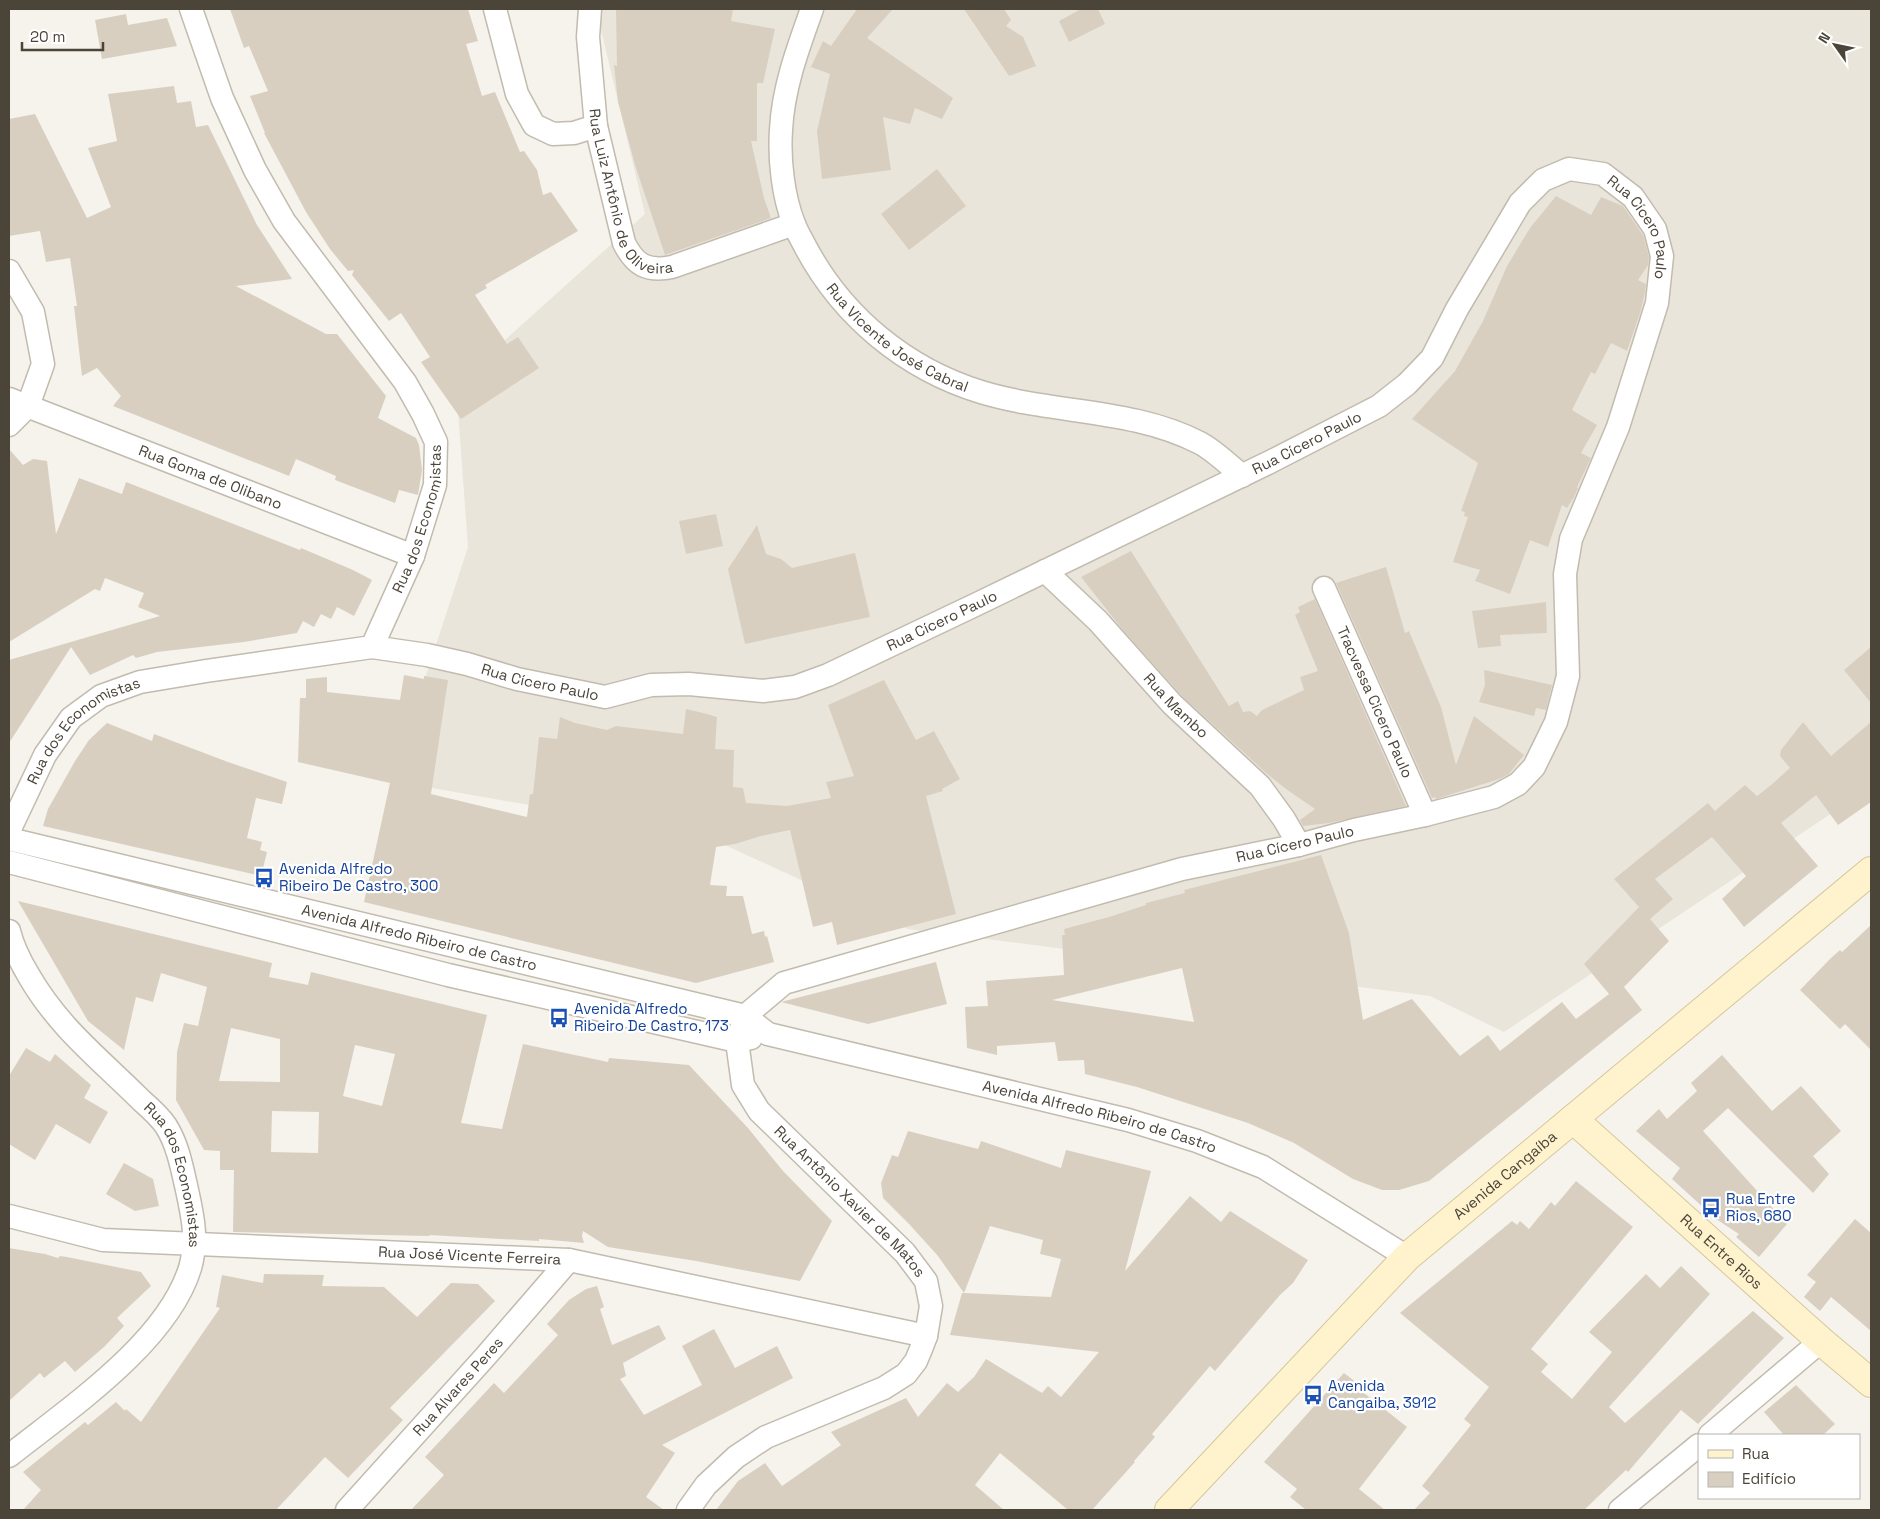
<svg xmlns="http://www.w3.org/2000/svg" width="1880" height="1519" viewBox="0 0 1880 1519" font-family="'Space Grotesk',sans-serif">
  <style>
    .residential { fill: #eae5da }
    .building { fill: #d8cfc1; fill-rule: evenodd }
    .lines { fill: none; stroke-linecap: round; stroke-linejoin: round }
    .street-casing { stroke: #c2bbae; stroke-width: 25 }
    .secondary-casing { stroke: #d6c79b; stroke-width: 30 }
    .street { stroke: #fff; stroke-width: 22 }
    .secondary { stroke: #fff3cd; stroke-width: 28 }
    .labels { text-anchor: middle; stroke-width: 4.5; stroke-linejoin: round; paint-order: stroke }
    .street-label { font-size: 15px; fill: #4b4439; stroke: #fff }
    .transit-label { font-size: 15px; fill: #164399; stroke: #fff; text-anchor: start }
  </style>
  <rect width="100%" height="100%" fill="#f6f3ec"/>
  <path class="residential" d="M 596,9 L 1871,9 L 1871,787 L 1504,1032 L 1430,996 L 908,929 L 705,836 L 364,776 L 401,752 L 468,547 L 456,384 L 645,214 Z"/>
  <path class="building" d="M 230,9 L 468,9 L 478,41 L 466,44 L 482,96 L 495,92 L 520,152 L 524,151 L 537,170 L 543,195 L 551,192 L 578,231 L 485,285 L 487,288 L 475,295 L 507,344 L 518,337 L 539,368 L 461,419 L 421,362 L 430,357 L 401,313 L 389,321 L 352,275 L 354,270 L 348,271 L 330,249 L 306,212 L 264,133 L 265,133 L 250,96 L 268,91 L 249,46 L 244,48 Z
    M 616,9 L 733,9 L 731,21 L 775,29 L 763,83 L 757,83 L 757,141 L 751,141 L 764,198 L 771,218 L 665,255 L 635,165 L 618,102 L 614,65 L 617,66 Z
    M 857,9 L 893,9 L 867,38 L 953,98 L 942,119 L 915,108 L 910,124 L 883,117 L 891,170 L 822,179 L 817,131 L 830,74 L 811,67 L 823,41 L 831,46 Z
    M 964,9 L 1004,9 L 1011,20 L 1006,26 L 1023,37 L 1036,66 L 1009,76 Z
    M 1081,9 L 1098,9 L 1105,24 L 1069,42 L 1059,21 Z
    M 126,14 L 128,25 L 167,18 L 177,46 L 102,59 L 95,20 Z
    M 174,86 L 177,103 L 191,101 L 196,127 L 208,125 L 257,225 L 292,279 L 236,286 L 326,334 L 337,334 L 386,396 L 378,418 L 416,438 L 419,445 L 422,470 L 418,495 L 399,490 L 395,503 L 335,480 L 336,476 L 296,459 L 289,476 L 113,406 L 121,396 L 97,368 L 82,376 L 74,306 L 77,306 L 70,258 L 46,262 L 40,231 L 9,236 L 9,119 L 35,114 L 87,218 L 111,207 L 88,148 L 117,141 L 108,94 Z
    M 937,169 L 966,206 L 909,250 L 881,214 Z
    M 1556,196 L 1591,215 L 1601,197 L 1623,206 L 1643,235 L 1649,257 L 1648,265 L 1638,280 L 1646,284 L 1645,292 L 1641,310 L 1627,351 L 1611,343 L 1595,374 L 1591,372 L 1572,410 L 1597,425 L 1581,453 L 1591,458 L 1577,487 L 1578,488 L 1574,497 L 1567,508 L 1562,505 L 1548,547 L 1530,540 L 1510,594 L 1475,581 L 1480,570 L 1453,562 L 1468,517 L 1464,516 L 1465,512 L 1461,511 L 1478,463 L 1412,419 L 1455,371 L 1483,321 L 1507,266 L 1530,228 Z
    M 9,449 L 23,465 L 33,459 L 47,461 L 56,534 L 79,478 L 122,494 L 126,482 L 272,539 L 300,550 L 301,548 L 353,570 L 372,580 L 354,616 L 337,607 L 331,619 L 321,614 L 314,627 L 303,621 L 297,633 L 244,642 L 157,652 L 136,658 L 133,655 L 90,675 L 71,647 L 9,743 L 9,660 L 160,616 L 138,607 L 144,593 L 105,578 L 100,591 L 95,589 L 9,642 Z
    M 716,514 L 723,546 L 686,554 L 679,521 Z
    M 757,525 L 766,554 L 781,559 L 792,568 L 855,553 L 870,617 L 745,644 L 728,569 Z
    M 1131,551 L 1229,706 L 1238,701 L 1243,712 L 1250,711 L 1257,716 L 1262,710 L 1304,690 L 1300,677 L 1318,671 L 1295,615 L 1300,612 L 1298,607 L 1315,599 L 1406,806 L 1329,823 L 1303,826 L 1300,820 L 1315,809 L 1286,789 L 1266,773 L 1181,695 L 1122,629 L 1081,577 Z
    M 1386,567 L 1405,633 L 1409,631 L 1441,707 L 1456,765 L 1474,716 L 1524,755 L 1509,774 L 1499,779 L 1436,799 L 1435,797 L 1432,798 L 1336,583 Z
    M 1546,602 L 1547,633 L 1500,635 L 1501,646 L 1478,648 L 1472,611 Z
    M 1871,647 L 1871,703 L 1844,670 Z
    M 1484,670 L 1552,685 L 1546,710 L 1536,708 L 1534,716 L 1479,702 L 1485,685 Z
    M 404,675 L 424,679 L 424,676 L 448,680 L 431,794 L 527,817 L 530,794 L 533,794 L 539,737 L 557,739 L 560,717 L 575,723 L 607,730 L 616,726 L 683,734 L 686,709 L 707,714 L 717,717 L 715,749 L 734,750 L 733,787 L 743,788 L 746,803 L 787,806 L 831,798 L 826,782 L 854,776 L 828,705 L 884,680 L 916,740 L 934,731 L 960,779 L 942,789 L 943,791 L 926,796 L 956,914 L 837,945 L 832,922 L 813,927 L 790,830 L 761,836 L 735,844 L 716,847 L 710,885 L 727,886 L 726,896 L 743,896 L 752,934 L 764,931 L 765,937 L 767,936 L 774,962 L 696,983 L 364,902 L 390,783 L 298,762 L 300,698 L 306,698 L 306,679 L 327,677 L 327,692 L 400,700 Z
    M 1803,722 L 1831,756 L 1871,722 L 1871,802 L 1838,825 L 1816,795 L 1781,823 L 1818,866 L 1744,927 L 1722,899 L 1746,876 L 1712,837 L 1655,879 L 1673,899 L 1650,919 L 1669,941 L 1624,987 L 1642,1010 L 1429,1181 L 1399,1190 L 1382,1190 L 1353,1179 L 1294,1143 L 1248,1123 L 1137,1087 L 1085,1074 L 1084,1060 L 1058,1061 L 1055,1042 L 997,1046 L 997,1055 L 967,1048 L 965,1007 L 988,1006 L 986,981 L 1064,975 L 1062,935 L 1065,935 L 1064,929 L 1109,917 L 1146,905 L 1146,903 L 1185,893 L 1184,890 L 1321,855 L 1349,933 L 1363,1020 L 1412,999 L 1460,1056 L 1488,1035 L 1500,1051 L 1562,1002 L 1576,1019 L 1609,994 L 1584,964 L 1639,907 L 1614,879 L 1708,803 L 1715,811 L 1745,785 L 1757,796 L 1771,785 L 1790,768 L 1780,756 L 1781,750 ZM 1182,968 L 1194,1022 L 1052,1000 L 1125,982 Z
    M 107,723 L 152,741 L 154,734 L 228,762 L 287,782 L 282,804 L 256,798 L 247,838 L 262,842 L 260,850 L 267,852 L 261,876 L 43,826 L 48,809 L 75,761 L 89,740 Z
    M 18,901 L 272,963 L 269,977 L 308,985 L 311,972 L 487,1015 L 461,1123 L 502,1129 L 523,1044 L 608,1062 L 609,1058 L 689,1065 L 748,1128 L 783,1171 L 832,1221 L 800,1281 L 696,1261 L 608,1247 L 583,1231 L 582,1236 L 584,1243 L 539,1239 L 539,1241 L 429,1235 L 430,1236 L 233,1232 L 234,1170 L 220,1170 L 220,1151 L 204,1150 L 176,1100 L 177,1052 L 184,1023 L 198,1026 L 207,987 L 161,973 L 153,1002 L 136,997 L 124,1050 L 88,1021 ZM 231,1028 L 280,1039 L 280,1082 L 219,1081 ZM 355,1045 L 395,1054 L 382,1106 L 343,1096 ZM 272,1111 L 319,1112 L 318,1153 L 271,1152 Z
    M 1871,925 L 1871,1050 L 1845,1024 L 1840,1029 L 1800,990 L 1831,958 L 1840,950 L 1842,952 Z
    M 936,962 L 947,1004 L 868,1024 L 781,1002 Z
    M 26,1048 L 50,1062 L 55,1054 L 91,1085 L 84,1098 L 108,1112 L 90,1144 L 56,1124 L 35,1160 L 9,1144 L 9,1076 Z
    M 1722,1055 L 1772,1111 L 1801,1086 L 1841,1131 L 1813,1156 L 1829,1174 L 1813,1193 L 1728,1108 L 1703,1131 L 1787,1224 L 1759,1257 L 1736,1237 L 1739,1234 L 1716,1219 L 1672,1179 L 1680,1168 L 1636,1131 L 1659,1109 L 1667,1119 L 1697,1091 L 1691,1083 Z
    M 908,1131 L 978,1149 L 981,1141 L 1061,1168 L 1066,1150 L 1151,1171 L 1125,1271 L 1190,1196 L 1221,1222 L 1230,1211 L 1308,1260 L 1293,1283 L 1280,1295 L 1215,1371 L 1210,1366 L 1152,1434 L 1155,1437 L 1134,1461 L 1135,1462 L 1092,1510 L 1068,1510 L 1000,1453 L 975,1485 L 1004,1510 L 716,1510 L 738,1481 L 765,1463 L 782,1486 L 841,1445 L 831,1432 L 906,1398 L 918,1417 L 947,1383 L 958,1392 L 974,1377 L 986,1359 L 1042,1393 L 1048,1386 L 1061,1397 L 1099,1352 L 950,1335 L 962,1293 L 964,1293 L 938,1256 L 910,1225 L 883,1198 L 881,1183 L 892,1155 L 898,1157 ZM 990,1226 L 1043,1240 L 1040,1254 L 1061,1259 L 1051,1297 L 964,1293 Z
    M 124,1163 L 153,1179 L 159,1206 L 135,1211 L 106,1194 Z
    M 1576,1181 L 1633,1227 L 1531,1349 L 1548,1364 L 1541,1372 L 1572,1399 L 1612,1352 L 1589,1332 L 1646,1274 L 1660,1288 L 1681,1266 L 1710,1294 L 1609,1407 L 1625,1423 L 1753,1311 L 1784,1338 L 1698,1424 L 1681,1410 L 1628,1472 L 1626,1470 L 1584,1510 L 1414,1510 L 1430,1493 L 1422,1486 L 1471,1425 L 1464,1419 L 1489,1387 L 1400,1313 L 1512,1221 L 1517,1225 L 1520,1221 L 1529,1229 L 1551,1202 L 1555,1206 Z
    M 1855,1219 L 1871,1233 L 1871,1331 L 1831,1297 L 1820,1311 L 1804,1297 L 1816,1282 L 1807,1275 Z
    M 9,1248 L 45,1254 L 58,1258 L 60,1256 L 67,1257 L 141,1272 L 151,1286 L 117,1318 L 124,1326 L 104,1347 L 75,1372 L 65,1361 L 44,1378 L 40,1373 L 9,1401 Z
    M 264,1274 L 324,1275 L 322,1286 L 384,1287 L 417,1317 L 451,1283 L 478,1284 L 495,1301 L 390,1408 L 403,1420 L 348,1478 L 325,1457 L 276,1510 L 23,1510 L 41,1490 L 23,1472 L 85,1422 L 88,1425 L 116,1402 L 125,1411 L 126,1409 L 141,1422 L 220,1308 L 216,1307 L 222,1275 L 263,1283 Z
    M 597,1286 L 604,1307 L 600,1309 L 612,1345 L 659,1325 L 666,1339 L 623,1363 L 626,1376 L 620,1379 L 644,1415 L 702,1385 L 682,1346 L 714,1329 L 735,1368 L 777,1346 L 793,1378 L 662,1445 L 675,1453 L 646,1497 L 664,1510 L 411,1510 L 444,1475 L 425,1457 L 494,1383 L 504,1393 L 558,1335 L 547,1324 L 569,1300 L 586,1289 Z
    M 1344,1373 L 1366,1390 L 1364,1393 L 1407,1427 L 1359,1489 L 1385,1510 L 1306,1510 L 1290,1497 L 1297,1489 L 1264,1462 Z
    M 1796,1385 L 1835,1424 L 1823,1435 L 1784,1435 L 1764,1412 Z"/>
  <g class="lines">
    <defs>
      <g id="street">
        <path d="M 495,9 L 517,94 L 534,125 L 553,134 L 574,133 L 596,126"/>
        <path id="s1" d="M 590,9 L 588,37 L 596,126 L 624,243 C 635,265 647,272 672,267 L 794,224"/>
        <path id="s2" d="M 812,9 C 798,48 783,88 781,130 C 779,160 783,196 794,224 C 797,232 802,240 806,248 C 843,317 906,369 981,392 C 1053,414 1132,408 1200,443 C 1215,451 1229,465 1242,476"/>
        <path d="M 9,271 L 33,312 L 43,364 L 28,406 L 9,425"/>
        <path id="s3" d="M 9,399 L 413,556"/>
        <path id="s4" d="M 1045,571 L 1098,621 L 1172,704 L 1260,786 L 1284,819 L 1299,845"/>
        <path id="s5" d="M 1324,588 L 1425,815"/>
        <path id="s6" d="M 372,647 L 427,655 L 467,664 L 517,679 L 605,697 L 651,685 L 689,684 L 763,691 L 795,687 L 828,675 L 975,605 L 1270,462 L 1379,406 L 1407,384 L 1432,358 L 1457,309 L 1520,203 L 1543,180 L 1569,169 L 1603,174 L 1633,197 L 1655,229 L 1662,256 L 1657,303 L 1618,427 L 1571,539 L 1565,574 L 1568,676 L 1556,722 L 1534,767 L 1518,784 L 1494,797 L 1425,815 L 1354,830 L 1299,845 L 1182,869 L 784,983 L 745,1016 L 737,1041 L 743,1085 L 759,1111 L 905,1253 L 926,1281 L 931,1306 L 926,1336 L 921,1349 L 916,1361 L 906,1374 L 884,1388 L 766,1437 L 736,1457 L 706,1485 L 688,1510"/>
        <path id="s7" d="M 9,831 L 45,755 L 71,718 L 101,696 L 140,682 L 206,671 L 372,647 L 413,556 L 435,485 L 436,442 L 423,414 L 405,382 L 284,221 L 255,170 L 222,98 L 191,9"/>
        <path id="s8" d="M 9,839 L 745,1016 L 768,1034 L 1128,1120 L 1197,1141 L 1263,1167 L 1407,1257"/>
        <path d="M 9,862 L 448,975 L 737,1041 L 751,1038"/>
        <path id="s9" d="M 9,931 C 13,948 20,961 29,976 C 59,1028 100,1059 142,1101 C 150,1108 160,1117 166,1126 C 178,1145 182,1168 187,1190 C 193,1217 198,1241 190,1268 C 167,1343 68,1409 9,1456"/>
        <path id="s10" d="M 9,1216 L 103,1240 L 569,1260 L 926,1336"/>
        <path d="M 1710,1435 L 1821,1341"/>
        <path id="s11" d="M 347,1510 L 485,1357 L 569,1260"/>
        <path d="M 1620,1510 L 1699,1445"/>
      </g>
      <g id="secondary">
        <path id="s12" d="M 1573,1119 L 1821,1341 L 1871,1383"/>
        <path id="s13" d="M 1169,1510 L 1407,1257 L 1871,871"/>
      </g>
    </defs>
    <use href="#street" class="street-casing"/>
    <use href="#secondary" class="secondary-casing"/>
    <use href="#street" class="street"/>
    <use href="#secondary" class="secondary"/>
  </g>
  <defs>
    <symbol id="bus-bare" viewBox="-9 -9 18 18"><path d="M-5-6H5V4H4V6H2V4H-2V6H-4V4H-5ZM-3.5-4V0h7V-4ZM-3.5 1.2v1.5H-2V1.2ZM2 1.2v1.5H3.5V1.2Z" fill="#1a4fb4" stroke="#fff" stroke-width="2.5" paint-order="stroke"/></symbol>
  </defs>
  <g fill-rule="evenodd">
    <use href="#bus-bare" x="250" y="864" width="28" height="28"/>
    <use href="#bus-bare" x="545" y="1004" width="28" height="28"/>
    <use href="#bus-bare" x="1697" y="1194" width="28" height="28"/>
    <use href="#bus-bare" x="1299" y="1381" width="28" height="28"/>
  </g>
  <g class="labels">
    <g class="street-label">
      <text dy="5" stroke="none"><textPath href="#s1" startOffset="199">Rua Luiz Antônio de Oliveira</textPath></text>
      <text dy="5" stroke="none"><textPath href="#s6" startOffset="1492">Rua Cícero Paulo</textPath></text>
      <text dy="5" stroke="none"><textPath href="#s2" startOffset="379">Rua Vicente José Cabral</textPath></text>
      <text dy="5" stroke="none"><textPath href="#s6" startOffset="998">Rua Cícero Paulo</textPath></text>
      <text dy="5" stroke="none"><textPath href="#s3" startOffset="216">Rua Goma de Olibano</textPath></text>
      <text dy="5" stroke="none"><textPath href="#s7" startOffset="580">Rua dos Economistas</textPath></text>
      <text dy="5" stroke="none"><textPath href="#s6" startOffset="592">Rua Cícero Paulo</textPath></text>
      <text dy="5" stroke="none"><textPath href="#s6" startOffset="172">Rua Cícero Paulo</textPath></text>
      <text dy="5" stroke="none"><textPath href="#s5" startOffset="125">Tracvessa Cicero Paulo</textPath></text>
      <text dy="5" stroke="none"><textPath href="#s4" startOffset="188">Rua Mambo</textPath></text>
      <text dy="5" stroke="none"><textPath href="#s7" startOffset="130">Rua dos Economistas</textPath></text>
      <text transform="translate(1295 844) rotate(-13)" y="5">Rua Cícero Paulo</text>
      <text dy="5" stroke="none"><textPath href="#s8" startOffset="422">Avenida Alfredo Ribeiro de Castro</textPath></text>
      <text dy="5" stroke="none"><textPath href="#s8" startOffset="1128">Avenida Alfredo Ribeiro de Castro</textPath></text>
      <text dy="5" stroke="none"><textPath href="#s13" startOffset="475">Avenida Cangaíba</textPath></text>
      <text dy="5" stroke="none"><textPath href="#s9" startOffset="302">Rua dos Economistas</textPath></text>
      <text dy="5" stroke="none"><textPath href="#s6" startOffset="3128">Rua Antônio Xavier de Matos</textPath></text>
      <text dy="5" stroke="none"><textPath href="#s12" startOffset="199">Rua Entre Rios</textPath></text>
      <text dy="5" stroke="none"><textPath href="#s10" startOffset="464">Rua José Vicente Ferreira</textPath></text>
      <text dy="5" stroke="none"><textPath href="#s11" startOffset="166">Rua Alvares Peres</textPath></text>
    </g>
    <g class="transit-label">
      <text x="279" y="874">Avenida Alfredo<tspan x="279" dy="17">Ribeiro De Castro, 300</tspan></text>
      <text x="574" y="1014">Avenida Alfredo<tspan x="574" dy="17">Ribeiro De Castro, 173</tspan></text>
      <text x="1726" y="1204">Rua Entre<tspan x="1726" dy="17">Rios, 680</tspan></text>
      <text x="1328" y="1391">Avenida<tspan x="1328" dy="17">Cangaiba, 3912</tspan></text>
    </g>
  </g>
  <rect width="1880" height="1519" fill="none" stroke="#4b4439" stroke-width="20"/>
  <rect x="1698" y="1434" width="162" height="65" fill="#ffffff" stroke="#b7b4b0"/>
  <rect x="1708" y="1450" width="25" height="8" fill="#fff3cd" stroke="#b7b4b0"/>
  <text x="1742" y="1459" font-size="15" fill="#4b4439">Rua</text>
  <rect x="1708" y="1472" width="25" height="15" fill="#d8cfc1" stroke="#b7b4b0"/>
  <text x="1742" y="1484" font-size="15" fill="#4b4439">Edifício</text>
  <g transform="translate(1835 45) rotate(303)" stroke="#ffffff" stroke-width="4" paint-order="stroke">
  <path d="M0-4L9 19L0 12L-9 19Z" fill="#4b4439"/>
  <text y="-8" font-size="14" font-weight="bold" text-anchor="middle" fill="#4b4439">N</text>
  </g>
  <path d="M22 42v8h81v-8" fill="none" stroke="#4b4439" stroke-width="2.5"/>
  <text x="30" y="42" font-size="15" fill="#4b4439" stroke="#ffffff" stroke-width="4" paint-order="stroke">20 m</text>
</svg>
